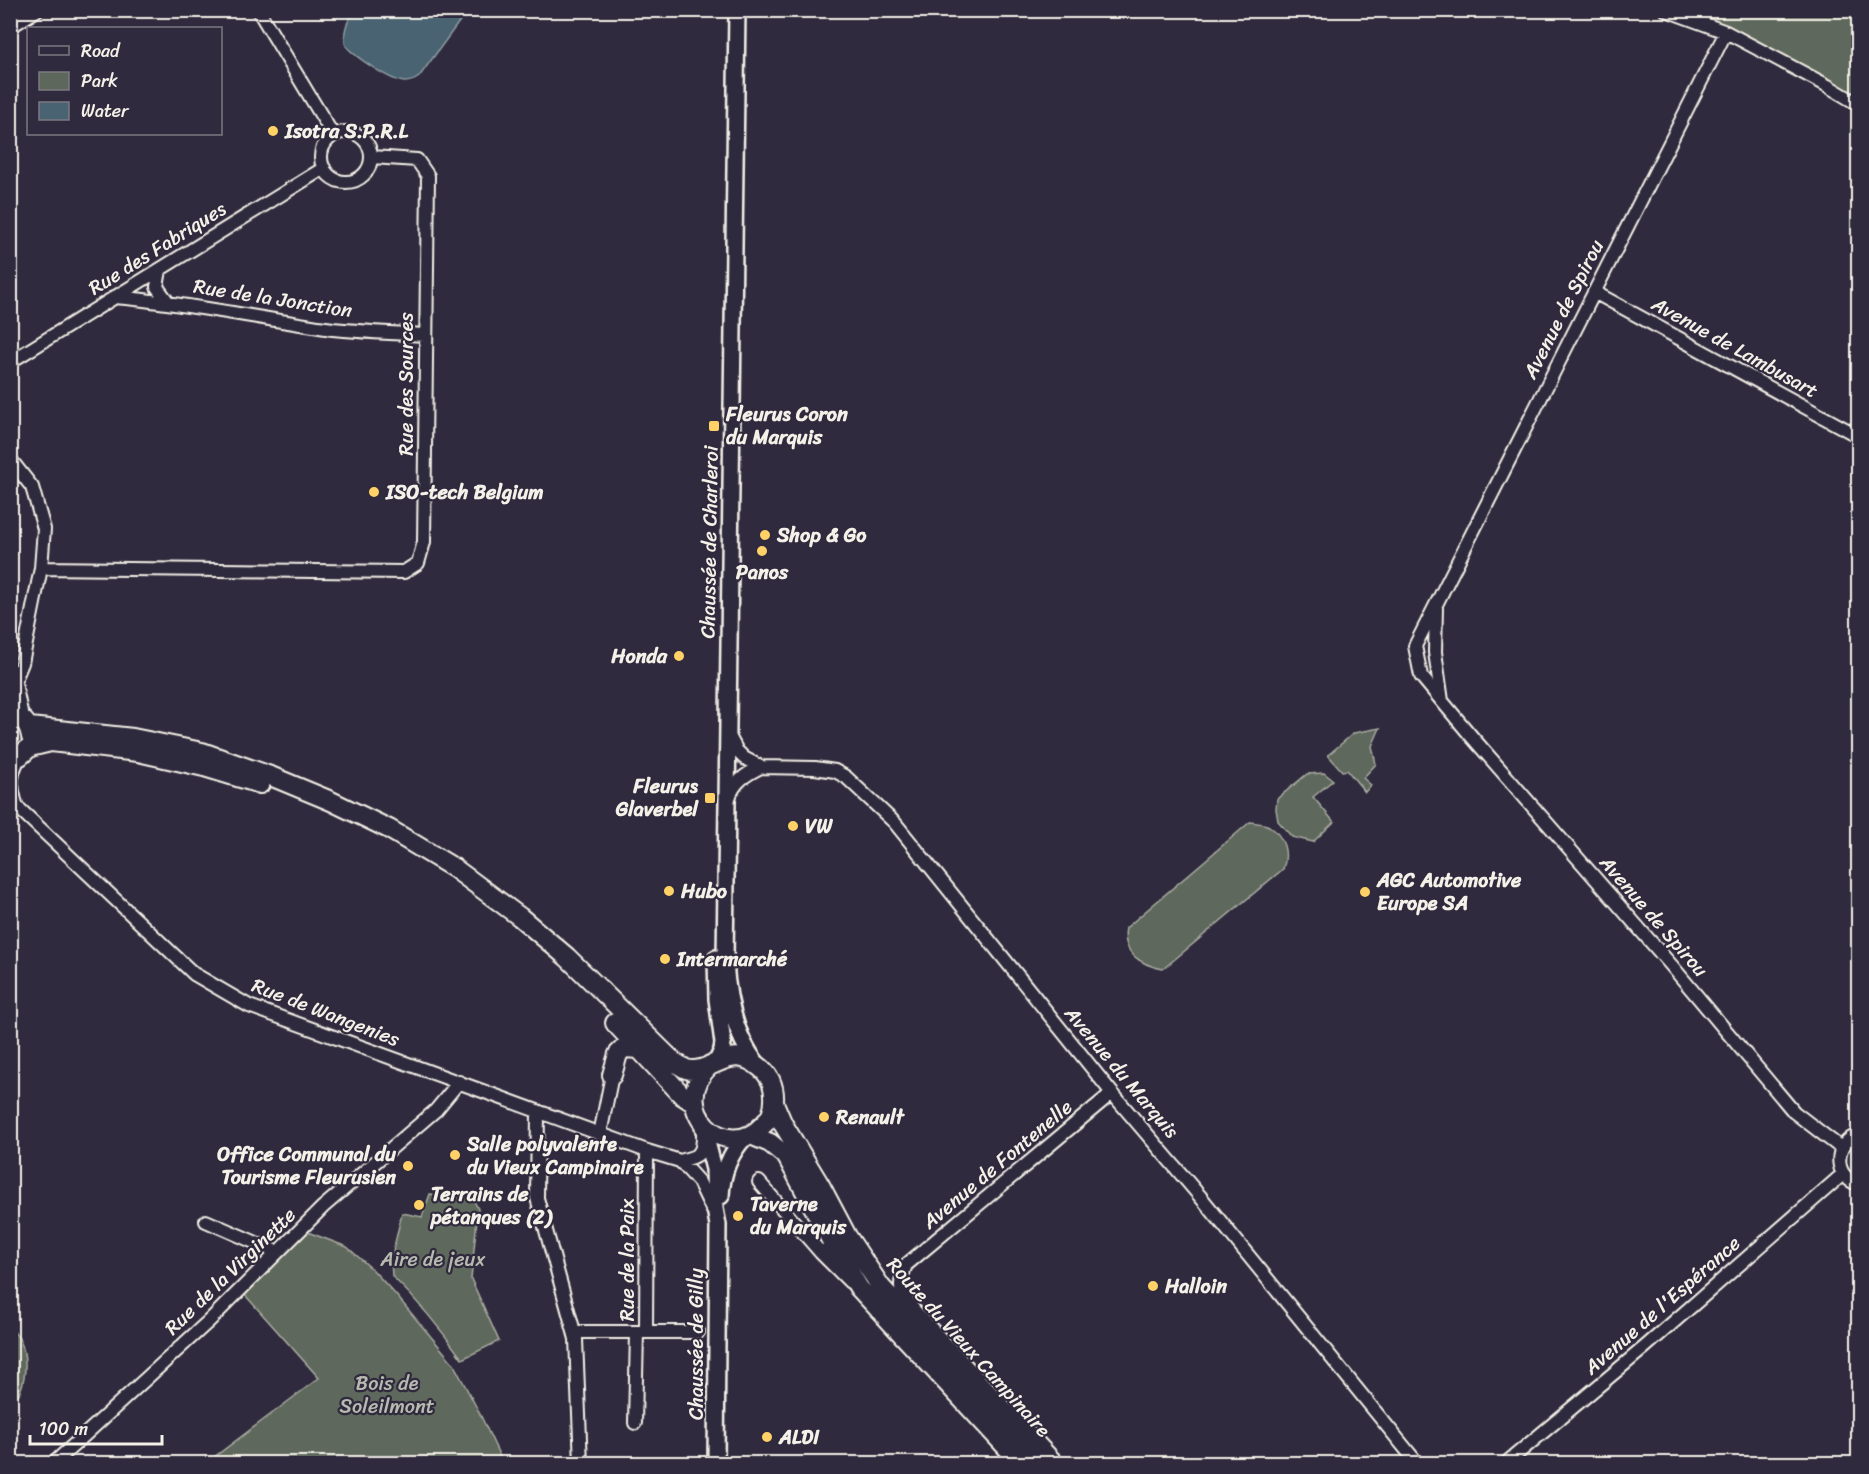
<svg xmlns="http://www.w3.org/2000/svg" width="1869" height="1474" viewBox="0 0 1869 1474" font-family="Sriracha,sans-serif">
  <style>
    .green { fill: #5e675b; stroke: #a9aca2; stroke-width: 1.5 }
    .water { fill: #4a6372; stroke: #8e9ca1; stroke-width: 1.5 }
    .lines { fill: none; stroke-linecap: round; stroke-linejoin: round }
    .minor-casing { stroke: #f4f1e8; stroke-width: 16 }
    .major-casing { stroke: #f4f1e8; stroke-width: 20 }
    .highway-casing { stroke: #f4f1e8; stroke-width: 22 }
    .minor { stroke: #2f2a3d; stroke-width: 12 }
    .major { stroke: #2f2a3d; stroke-width: 15 }
    .highway { stroke: #2f2a3d; stroke-width: 18 }
    .poi-dot { fill: #ffd166; stroke: #2f2a3d; stroke-width: 2 }
    .labels { text-anchor: middle; stroke-width: 4.5; stroke-linejoin: round; paint-order: stroke }
    .poi-label { font-size: 20px; font-weight: bold; fill: #f4f1e8; stroke: #2f2a3d; text-anchor: start }
    .street-label { font-size: 20px; fill: #f4f1e8; stroke: #2f2a3d }
    .park-label { font-size: 20px; fill: #b8bab0; stroke: #2f2a3d }
  </style>
  <rect width="100%" height="100%" fill="#2f2a3d"/>
  <filter id="ink" filterUnits="userSpaceOnUse"><feTurbulence type="fractalNoise" baseFrequency=".0167" numOctaves="2"/><feDisplacementMap in="SourceGraphic" scale="12" xChannelSelector="R" yChannelSelector="G"/><feConvolveMatrix kernelMatrix="1 2 1 2 8 2 1 2 1" color-interpolation-filters="sRGB"/></filter>
  <g filter="url(#ink)">
    <path class="green" d="M 1686,11 L 1858,11 L 1858,95 L 1739,31 Z
      M 1380,728 L 1372,746 L 1376,764 L 1363,778 L 1371,785 L 1365,792 L 1347,770 L 1342,771 L 1328,755 L 1354,733 Z
      M 1324,773 L 1333,780 L 1313,797 L 1334,822 L 1313,842 L 1292,837 L 1278,821 L 1276,809 L 1277,799 L 1307,774 Z
      M 1250,822 C 1256,823 1264,823 1269,826 C 1284,836 1289,853 1283,869 L 1163,969 C 1141,965 1121,953 1126,928 Z
      M 430,1194 L 473,1199 L 478,1209 L 471,1279 L 499,1341 L 462,1359 C 441,1329 419,1302 392,1276 L 391,1260 L 402,1213 L 422,1217 Z
      M 305,1231 L 347,1247 L 373,1270 L 395,1294 L 453,1363 L 479,1412 L 503,1463 L 205,1464 L 319,1378 L 245,1295 Z
      M 11,1328 C 13,1331 18,1336 20,1340 C 29,1360 26,1390 11,1405 Z"/>
    <path class="water" d="M 354,11 L 354,10 L 467,11 L 419,77 C 415,80 411,82 405,82 C 392,82 355,57 346,46 C 342,32 347,22 354,11 Z"/>
    <g class="lines">
      <defs>
        <path id="minor" d="M 258,10 L 333,135
          M 1666,10 L 1726,32 L 1828,86 L 1858,104
          M 10,27 L 37,10
          M 1726,32 L 1415,646 L 1421,676 L 1472,737 L 1671,965 L 1794,1112 L 1841,1148
          M321 157a25 25 0 1 1 50 0a25 25 0 1 1-50 0Z
          M 160,270 L 157,287 L 168,302
          M 1594,292 L 1858,436
          M 114,297 C 188,303 260,319 333,329 C 363,332 394,333 425,335
          M 10,362 L 324,168
          M 10,459 L 32,487 L 44,529 L 41,568 L 22,663 L 10,692
          M 41,568 L 404,572 L 418,563 L 424,542 L 428,176 L 417,160 L 372,157
          M 1436,608 L 1435,652 L 1442,701
          M 15,683 L 22,717
          M 729,736 L 737,751 L 744,758 L 761,767 L 815,768 L 835,771 L 846,777 L 895,823 L 1112,1093 L 1204,1201 L 1418,1464
          M 729,798 C 734,782 746,774 761,767
          M 10,800 L 194,974 L 249,1006 L 647,1151 L 680,1161 L 699,1182 L 712,1209 L 715,1209
          M 16,804 C 10,783 10,775 20,756
          M 538,1111 L 537,1198 L 576,1339 L 581,1464
          M 600,1134 L 612,1075
          M 1858,1135 C 1833,1143 1833,1177 1858,1184
          M 680,1161 C 698,1156 703,1156 703,1135
          M 759,1182 L 821,1253
          M 206,1221 L 277,1252
          M 827,1249 L 821,1253 L 850,1282
          M 574,1332 L 698,1332
          M 646,1332 L 647,1151
          M 635,1423 L 637,1332
          M 53,1464 L 210,1320 L 323,1207 L 436,1110 L 459,1082
          M 1059,1464 L 914,1310 C 900,1291 897,1287 906,1265 L 1112,1093
          M 1505,1464 L 1645,1347 L 1843,1174"/>
        <path id="major" d="M 737,10 L 725,961 C 727,997 734,1036 758,1065
          M 716,958 L 717,999 L 723,1043 L 722,1050 L 717,1061
          M 702,1123 L 714,1169 L 715,1209 L 718,1225 L 716,1464
          M 721,1196 C 722,1173 730,1153 745,1137"/>
        <path id="highway" d="M 10,713 C 23,718 29,723 31,737
          M 30,727 L 133,738 L 202,752 L 273,777 L 331,801 L 389,829 L 454,868 L 520,917 L 567,957 L 674,1062 C 678,1064 682,1067 686,1069 C 711,1076 727,1043 757,1065 C 769,1073 775,1086 774,1101 C 774,1110 770,1119 763,1125 C 726,1165 666,1108 710,1065
          M 10,758 L 20,756 L 30,747 L 51,742 L 138,752 L 204,767 L 260,784
          M 615,1023 L 683,1096 L 694,1103
          M 612,1075 L 618,1054 L 624,1048 L 640,1049
          M 774,1103 L 783,1124 L 820,1185 L 847,1236 L 881,1287 L 1044,1464
          M 751,1135 L 770,1143 L 787,1157 L 834,1246 L 859,1288 L 1022,1464"/>
      </defs>
      <use href="#minor" class="minor-casing"/>
      <use href="#major" class="major-casing"/>
      <use href="#highway" class="highway-casing"/>
      <use href="#minor" class="minor"/>
      <use href="#major" class="major"/>
      <use href="#highway" class="highway"/>
    </g>
  </g>
  <g class="poi-dot">
    <circle cx="273" cy="131" r="6"/>
    <rect x="708" y="420" width="12" height="12" rx="3"/>
    <circle cx="374" cy="492" r="6"/>
    <circle cx="765" cy="535" r="6"/>
    <circle cx="762" cy="551" r="6"/>
    <circle cx="679" cy="656" r="6"/>
    <rect x="704" y="792" width="12" height="12" rx="3"/>
    <circle cx="793" cy="826" r="6"/>
    <circle cx="669" cy="891" r="6"/>
    <circle cx="1365" cy="892" r="6"/>
    <circle cx="665" cy="959" r="6"/>
    <circle cx="824" cy="1117" r="6"/>
    <circle cx="455" cy="1155" r="6"/>
    <circle cx="408" cy="1166" r="6"/>
    <circle cx="419" cy="1205" r="6"/>
    <circle cx="738" cy="1216" r="6"/>
    <circle cx="1153" cy="1286" r="6"/>
    <circle cx="767" cy="1437" r="6"/>
  </g>
  <g class="labels">
    <g class="poi-label">
      <text x="285" y="138">Isotra S.P.R.L</text>
      <text x="726" y="421">Fleurus Coron<tspan x="726" dy="23">du Marquis</tspan></text>
      <text x="386" y="499">ISO-tech Belgium</text>
      <text x="777" y="542">Shop &amp; Go</text>
      <text x="762" y="579" text-anchor="middle">Panos</text>
      <text x="667" y="663" text-anchor="end">Honda</text>
      <text x="698" y="793" text-anchor="end">Fleurus<tspan x="698" dy="23">Glaverbel</tspan></text>
      <text x="805" y="833">VW</text>
      <text x="1377" y="887">AGC Automotive<tspan x="1377" dy="23">Europe SA</tspan></text>
      <text x="681" y="898">Hubo</text>
      <text x="677" y="966">Intermarché</text>
      <text x="836" y="1124">Renault</text>
      <text x="467" y="1151">Salle polyvalente<tspan x="467" dy="23">du Vieux Campinaire</tspan></text>
      <text x="396" y="1161" text-anchor="end">Office Communal du<tspan x="396" dy="23">Tourisme Fleurusien</tspan></text>
      <text x="431" y="1201">Terrains de<tspan x="431" dy="23">pétanques (2)</tspan></text>
      <text x="750" y="1211">Taverne<tspan x="750" dy="23">du Marquis</tspan></text>
      <text x="1165" y="1293">Halloin</text>
      <text x="779" y="1444">ALDI</text>
    </g>
    <g class="street-label">
      <text transform="translate(157 248) rotate(-32)" y="7">Rue des Fabriques</text>
      <text transform="translate(273 298) rotate(9)" y="7">Rue de la Jonction</text>
      <text transform="translate(1563 309) rotate(-63)" y="7">Avenue de Spirou</text>
      <text transform="translate(1735 347) rotate(29)" y="7">Avenue de Lambusart</text>
      <text transform="translate(406 384) rotate(-90)" y="7">Rue des Sources</text>
      <text transform="translate(709 542) rotate(-89)" y="7">Chaussée de Charleroi</text>
      <text transform="translate(1654 916) rotate(49)" y="7">Avenue de Spirou</text>
      <text transform="translate(326 1012) rotate(21)" y="7">Rue de Wangenies</text>
      <text transform="translate(1122 1072) rotate(50)" y="7">Avenue du Marquis</text>
      <text transform="translate(997 1164) rotate(-40)" y="7">Avenue de Fontenelle</text>
      <text transform="translate(627 1260) rotate(-90)" y="7">Rue de la Paix</text>
      <text transform="translate(230 1271) rotate(-44)" y="7">Rue de la Virginette</text>
      <text transform="translate(1662 1305) rotate(-41)" y="7">Avenue de l'Espérance</text>
      <text transform="translate(696 1344) rotate(-90)" y="7">Chaussée de Gilly</text>
      <text transform="translate(969 1347) rotate(48)" y="7">Route du Vieux Campinaire</text>
    </g>
    <g class="park-label">
      <text x="433" y="1266">Aire de jeux</text>
      <text x="387" y="1390">Bois de<tspan x="387" dy="23">Soleilmont</tspan></text>
    </g>
  </g>
  <rect width="1869" height="1474" fill="none" stroke="#2f2a3d" stroke-width="36"/>
  <rect x="18" y="18" width="1833" height="1438" fill="none" stroke="#f4f1e8" stroke-width="2" filter="url(#ink)"/>
  <rect x="27" y="27" width="195" height="108" fill="#2f2a3d" stroke="#7e7a81" stroke-width="1.5"/>
  <rect x="39" y="46" width="30" height="9" fill="#2f2a3d" stroke="#7e7a81" stroke-width="1.5"/>
  <text x="81" y="57" font-size="18" fill="#f4f1e8">Road</text>
  <rect x="39" y="72" width="30" height="18" fill="#5e675b" stroke="#7e7a81" stroke-width="1.5"/>
  <text x="81" y="87" font-size="18" fill="#f4f1e8">Park</text>
  <rect x="39" y="102" width="30" height="18" fill="#4a6372" stroke="#7e7a81" stroke-width="1.5"/>
  <text x="81" y="117" font-size="18" fill="#f4f1e8">Water</text>
  <path d="M30 1435v9h132v-9" fill="none" stroke="#f4f1e8" stroke-width="3"/>
  <text x="39" y="1435" font-size="18" fill="#f4f1e8" stroke="#2f2a3d" stroke-width="4.5" paint-order="stroke">100 m</text>
</svg>
